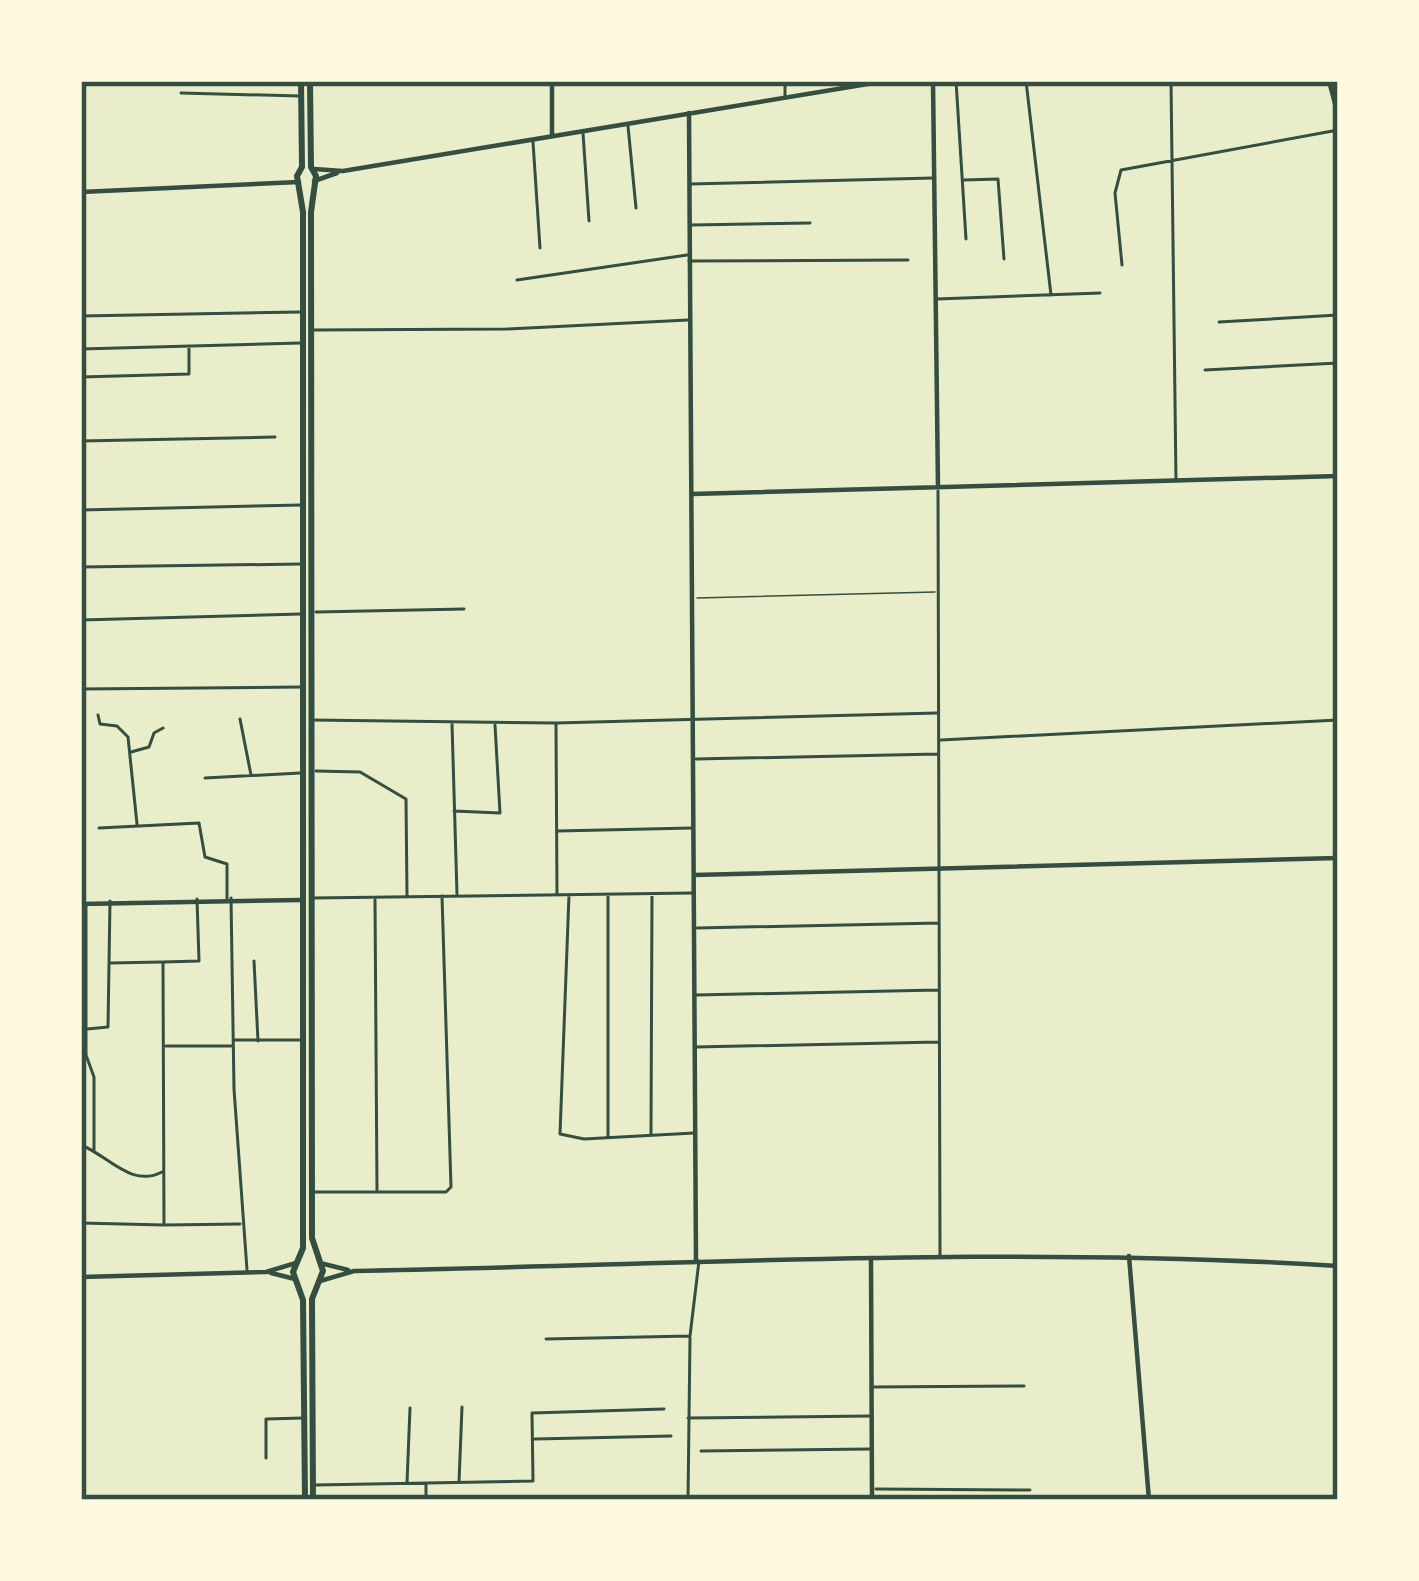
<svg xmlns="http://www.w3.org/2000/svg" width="1419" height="1581" viewBox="0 0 1419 1581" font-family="Inter,sans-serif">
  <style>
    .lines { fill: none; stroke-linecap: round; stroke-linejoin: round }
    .service { stroke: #344e41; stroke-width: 1.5 }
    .minor { stroke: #344e41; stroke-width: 3 }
    .tertiary { stroke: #344e41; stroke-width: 4.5 }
    .secondary { stroke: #344e41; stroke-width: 4.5 }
    .primary { stroke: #344e41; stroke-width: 6 }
    .neatline { fill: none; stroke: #344e41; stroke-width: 4.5 }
  </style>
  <rect width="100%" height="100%" fill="#e9edc9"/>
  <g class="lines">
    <path class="service" d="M 697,598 L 935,592"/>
    <path class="minor" d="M 956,81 L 966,239
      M 1026,81 L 1051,295
      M 1171,81 L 1176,481
      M 181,93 L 300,96
      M 785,96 L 785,81
      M 628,126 L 636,208
      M 583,133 L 589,221
      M 533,142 L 540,248
      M 964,180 L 998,179 L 1004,259
      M 690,184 L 933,178
      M 692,225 L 810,223
      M 689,261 L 908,260
      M 1122,265 L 1115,193 L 1121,170 L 1338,130
      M 517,280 L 687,255
      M 937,299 L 1100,293
      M 81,316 L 300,312
      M 1219,322 L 1338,315
      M 313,330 L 506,329 L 688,320
      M 81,349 L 300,343
      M 1205,370 L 1338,363
      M 81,377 L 189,374 L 189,346
      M 81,441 L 275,437
      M 938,491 L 940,1255
      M 81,510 L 301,505
      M 81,567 L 301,564
      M 316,612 L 464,609
      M 81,620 L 301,614
      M 81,689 L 301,687
      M 98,715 L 100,724 L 117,726 L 128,737 L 137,824
      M 240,719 L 251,775
      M 312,720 L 556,723 L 937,713
      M 452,724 L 457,894
      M 556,725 L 557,895
      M 941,740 L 1338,720
      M 131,752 L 149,747 L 154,733 L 163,728
      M 696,759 L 938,754
      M 316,771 L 360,772 L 406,799 L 407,895
      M 205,778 L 300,773
      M 454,811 L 500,813 L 495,725
      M 99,828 L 199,823 L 205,857 L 227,864 L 227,898
      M 81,829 L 83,829
      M 558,831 L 692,828
      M 608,894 L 608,1137
      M 569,895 L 560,1134 L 584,1139 L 694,1133
      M 231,898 L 234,1089 L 247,1270
      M 312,898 L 692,893
      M 375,900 L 377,1190
      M 86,905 L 86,1055 L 94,1077 L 94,1151
      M 697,928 L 939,923
      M 254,961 L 258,1041
      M 111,963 L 161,962
      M 696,995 L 938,990
      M 87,1029 L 108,1027 L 110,901
      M 233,1040 L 300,1040
      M 166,1046 L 233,1046
      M 696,1047 L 938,1042
      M 651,1134 L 652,894
      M 81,1145 C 109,1156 131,1188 162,1172
      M 314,1192 L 446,1192 L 451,1187 L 442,896
      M 81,1223 L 164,1225 L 163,962 L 199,961 L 197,899
      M 165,1225 L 240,1224
      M 546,1339 L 690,1336 L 699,1261
      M 871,1387 L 1024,1386
      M 688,1418 L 870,1416
      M 535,1439 L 671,1436
      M 701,1451 L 870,1449
      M 266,1458 L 266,1419 L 303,1418
      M 459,1482 L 462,1407
      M 407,1483 L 410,1408
      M 315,1485 L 533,1481 L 532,1413 L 664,1409
      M 876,1489 L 1030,1490
      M 426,1500 L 426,1485
      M 688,1500 L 690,1338"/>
    <path class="tertiary" d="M 933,81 L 938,487
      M 689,113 L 696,1261
      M 552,135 L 552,81
      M 81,192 L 299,182
      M 692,494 L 1338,476
      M 694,875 L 1338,858
      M 81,904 L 301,900
      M 1129,1256 L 1149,1500
      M 871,1258 L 872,1500"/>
    <path class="secondary" d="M 1329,81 L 1338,115
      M 314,169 L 343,171 L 886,81
      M 314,181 L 337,173
      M 320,1263 L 348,1270
      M 271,1273 L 295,1279
      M 81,1277 L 266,1272 L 296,1263
      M 320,1281 L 354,1271 C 682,1265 1010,1245 1338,1266"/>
    <path class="primary" d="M 301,81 L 302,167 L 297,176 L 303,212 L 303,1248 L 293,1272 L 303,1300 L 305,1500
      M 310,81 L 311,167 L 316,176 L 311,212 L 312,1238 L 323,1271 L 312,1299 L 313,1500"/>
  </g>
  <rect width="1419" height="1581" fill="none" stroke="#fefae0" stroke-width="168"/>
  <rect x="84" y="84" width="1251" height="1413" class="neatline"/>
</svg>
